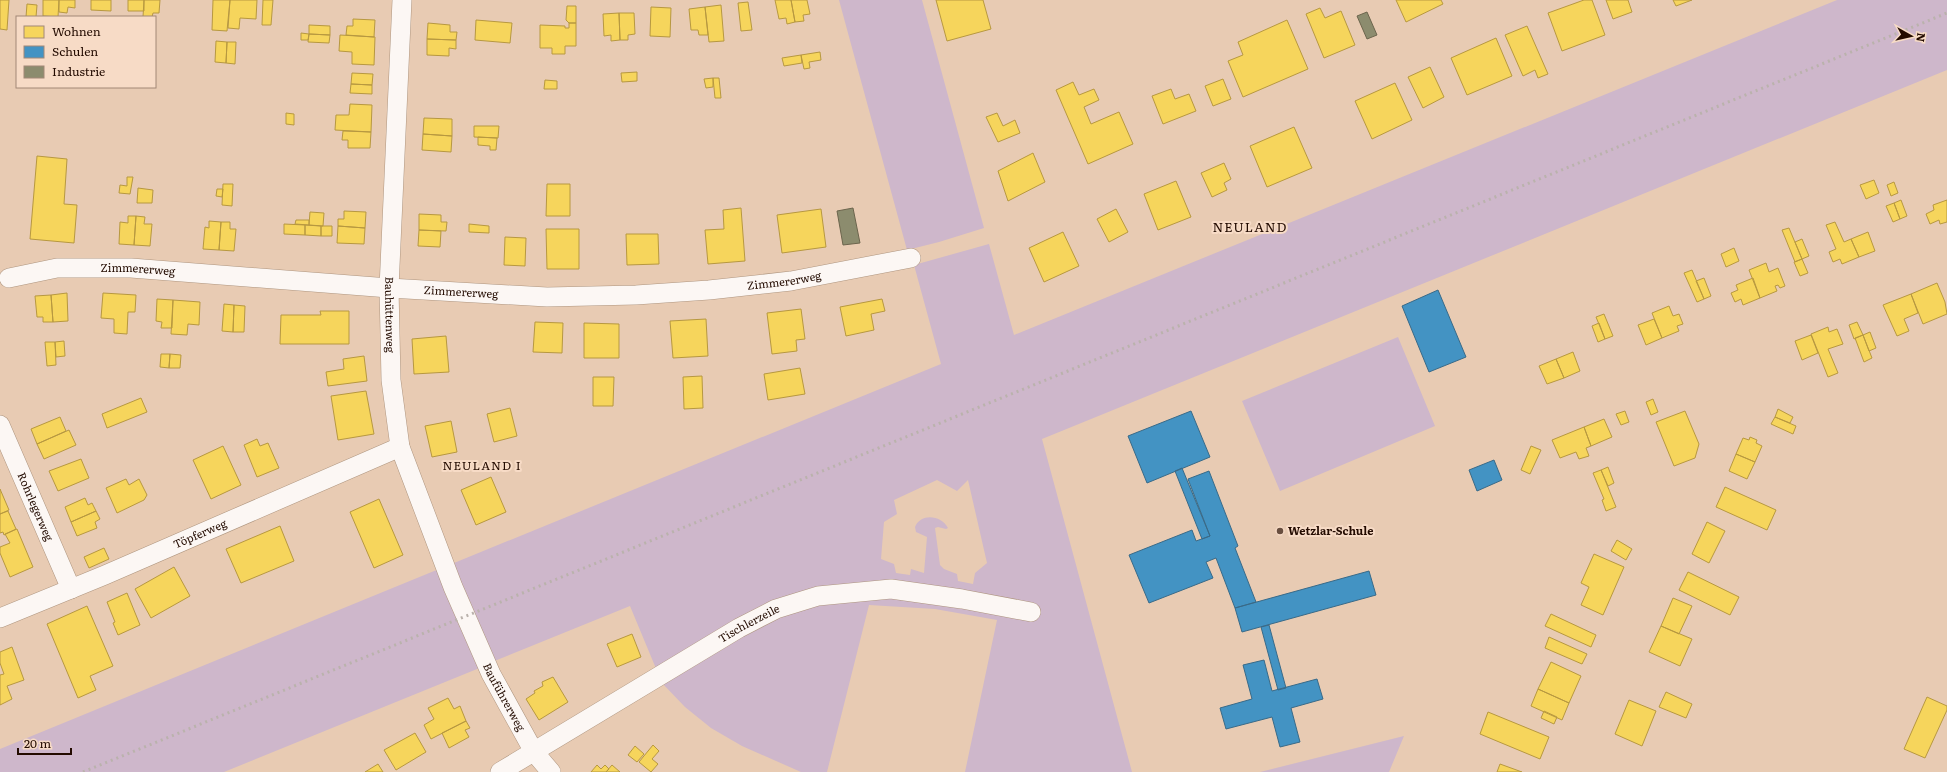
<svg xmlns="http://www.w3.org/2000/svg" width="1947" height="772" viewBox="0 0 1947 772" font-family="Literata,serif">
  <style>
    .green { fill: #ceb7cb; fill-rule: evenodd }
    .homes { fill: #f6d55c; stroke: #b79840 }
    .schools { fill: #4393c3; stroke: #396a88 }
    .industry { fill: #8c8c6e; stroke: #6c654d }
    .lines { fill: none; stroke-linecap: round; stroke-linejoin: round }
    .minor-casing { stroke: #ae957f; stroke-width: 20 }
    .minor { stroke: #fcf7f4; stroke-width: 19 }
    .rail { stroke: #bab2ac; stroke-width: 3; stroke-dasharray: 2 4; stroke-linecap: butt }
    .poi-dot { fill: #684e3f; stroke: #f7dbc6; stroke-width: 1.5 }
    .labels { text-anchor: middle; stroke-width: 4; stroke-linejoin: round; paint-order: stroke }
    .street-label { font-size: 11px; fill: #230b00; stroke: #f7dbc6 }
    .poi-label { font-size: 11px; font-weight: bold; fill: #230b00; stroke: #f7dbc6; text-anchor: start }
    .neighbourhood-label { font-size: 12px; letter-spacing: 1px; fill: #230b00; stroke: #f7dbc6 }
    .quarter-label { font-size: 13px; letter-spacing: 1px; fill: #230b00; stroke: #f7dbc6 }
  </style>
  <rect width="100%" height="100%" fill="#e8cbb3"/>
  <path class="green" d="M 839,0 L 922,0 L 984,228 L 939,242 L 907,250 Z
    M 1837,0 L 1947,0 L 1947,70 L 1042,439 L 1132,772 L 965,772 L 997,620 L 935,609 L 869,605 L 827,772 L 801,772 L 742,746 L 711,728 L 685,707 L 662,683 L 630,606 L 492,662 L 454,563 L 941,364 L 914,265 L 989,244 L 1014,335 ZM 937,480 L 957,491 L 968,480 L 987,563 L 975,573 L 973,584 L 958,581 L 957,574 L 944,569 L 940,565 L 935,528 L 938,527 L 946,529 L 948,528 C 941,515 921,513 915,527 L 916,532 L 927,537 L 924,573 L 911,569 L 910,575 L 896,573 L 894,564 L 881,559 L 884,522 L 897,514 L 894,500 Z
    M 1398,337 L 1435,426 L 1280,491 L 1242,401 Z
    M 439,569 L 482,667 L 224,772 L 0,772 L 0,749 Z
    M 1404,736 L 1389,772 L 1260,772 Z"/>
  <path class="homes" d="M 0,0 L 9,0 L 7,30 L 0,29 Z
    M 43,0 L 59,0 L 58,17 L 43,16 Z
    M 59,0 L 75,0 L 75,8 L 68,7 L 67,13 L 59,12 Z
    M 91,0 L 111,0 L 111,11 L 91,10 Z
    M 128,0 L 144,0 L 144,11 L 128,11 Z
    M 144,0 L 160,0 L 159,13 L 153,13 L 152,17 L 143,17 Z
    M 213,0 L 230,0 L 227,31 L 212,30 Z
    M 230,0 L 257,0 L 256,19 L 240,18 L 239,29 L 228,28 Z
    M 263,0 L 273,0 L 271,25 L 262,25 Z
    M 775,0 L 791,0 L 795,22 L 787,24 L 786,18 L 779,19 Z
    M 791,0 L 807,0 L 810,14 L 803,15 L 804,21 L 795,22 Z
    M 936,0 L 983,0 L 991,29 L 947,41 Z
    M 1396,0 L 1441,0 L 1443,4 L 1406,22 Z
    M 1584,0 L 1592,0 L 1605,35 L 1562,51 L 1548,13 Z
    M 1606,0 L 1628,0 L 1632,12 L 1613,19 Z
    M 1673,0 L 1692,0 L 1676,6 Z
    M 748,2 L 752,30 L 741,31 L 738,3 Z
    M 27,4 L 37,5 L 36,17 L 26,17 Z
    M 721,5 L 724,41 L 709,42 L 705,7 Z
    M 567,6 L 576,6 L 576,23 L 569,23 L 566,20 Z
    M 651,7 L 671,8 L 670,37 L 650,36 Z
    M 705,7 L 708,35 L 699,35 L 698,30 L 691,30 L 689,9 Z
    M 1320,8 L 1325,18 L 1341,11 L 1355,45 L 1324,58 L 1306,14 Z
    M 619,13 L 620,40 L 611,41 L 611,35 L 604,36 L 603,14 Z
    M 619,13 L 634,13 L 635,34 L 628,35 L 628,40 L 620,40 Z
    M 353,19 L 375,20 L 374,37 L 346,35 L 347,26 L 353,26 Z
    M 476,20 L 512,23 L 510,43 L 475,40 Z
    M 1287,20 L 1308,69 L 1243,97 L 1228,61 L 1243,55 L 1238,42 Z
    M 428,23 L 450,25 L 450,32 L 457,32 L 456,40 L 427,39 Z
    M 569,23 L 576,23 L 576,46 L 565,46 L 565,54 L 552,54 L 552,48 L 540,48 L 540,25 L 565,26 L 565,28 L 569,28 Z
    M 309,25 L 330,26 L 330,35 L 309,34 Z
    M 1527,26 L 1548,74 L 1538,78 L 1535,70 L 1523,76 L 1505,35 Z
    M 301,33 L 309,34 L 308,40 L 301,40 Z
    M 309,34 L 330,35 L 329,43 L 308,42 Z
    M 340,35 L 375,37 L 374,65 L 352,64 L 352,52 L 339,51 Z
    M 1496,38 L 1512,76 L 1467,95 L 1451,58 Z
    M 427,39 L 456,40 L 456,49 L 449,48 L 449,56 L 427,55 Z
    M 216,41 L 227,42 L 226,63 L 215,62 Z
    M 227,42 L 236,42 L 235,64 L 226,63 Z
    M 820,52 L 821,60 L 809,62 L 810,68 L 804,69 L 801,55 Z
    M 801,55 L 802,63 L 784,66 L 782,58 Z
    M 1430,67 L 1444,97 L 1423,108 L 1408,77 Z
    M 637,72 L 637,81 L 622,82 L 621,73 Z
    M 352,73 L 373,74 L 372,85 L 351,84 Z
    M 713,78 L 713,87 L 706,88 L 704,79 Z
    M 713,78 L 719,78 L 721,98 L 715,98 Z
    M 1223,79 L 1231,99 L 1213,106 L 1205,86 Z
    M 545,80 L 557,81 L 557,89 L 544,89 Z
    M 1073,82 L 1079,95 L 1094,89 L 1099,100 L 1084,107 L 1091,124 L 1119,112 L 1133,144 L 1088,164 L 1056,90 Z
    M 1395,83 L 1412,120 L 1372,139 L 1355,101 Z
    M 351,84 L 372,85 L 372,94 L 350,93 Z
    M 1171,89 L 1175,99 L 1189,94 L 1196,111 L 1163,124 L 1152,96 Z
    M 350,104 L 372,105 L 371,132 L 335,130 L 336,115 L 349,115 Z
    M 286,113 L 294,114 L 294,125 L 286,124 Z
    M 997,113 L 1003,126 L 1015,120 L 1020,133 L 998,142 L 986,117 Z
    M 424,118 L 452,119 L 452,136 L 423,134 Z
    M 474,126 L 499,126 L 498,138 L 474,137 Z
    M 1294,127 L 1312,168 L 1267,187 L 1250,146 Z
    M 343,131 L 371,132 L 370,148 L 348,148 L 348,140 L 342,140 Z
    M 423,134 L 452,136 L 451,152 L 422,150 Z
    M 478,137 L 497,138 L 496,150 L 490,150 L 490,146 L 478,145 Z
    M 1033,153 L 1045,182 L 1008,201 L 998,171 Z
    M 37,156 L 67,159 L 64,204 L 77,205 L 74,243 L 30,239 Z
    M 1224,163 L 1231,179 L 1224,183 L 1227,190 L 1212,197 L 1201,173 Z
    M 127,177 L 133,177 L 130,194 L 119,193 L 120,185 L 127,186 Z
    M 1874,180 L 1879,193 L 1866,199 L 1860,185 Z
    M 1176,181 L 1191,217 L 1158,230 L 1144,194 Z
    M 1894,182 L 1898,193 L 1891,196 L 1887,185 Z
    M 223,184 L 233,184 L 232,206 L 222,205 Z
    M 547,184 L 570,184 L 570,216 L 546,216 Z
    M 138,188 L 153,190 L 152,203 L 137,203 Z
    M 217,189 L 223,189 L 222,197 L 216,196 Z
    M 1901,200 L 1907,216 L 1900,219 L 1894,203 Z
    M 1947,200 L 1947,222 L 1940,224 L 1939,220 L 1930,224 L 1926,214 L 1934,210 L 1933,205 Z
    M 1894,203 L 1900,219 L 1893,222 L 1886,206 Z
    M 741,208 L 745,261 L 708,264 L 705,230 L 724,229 L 723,210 Z
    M 821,209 L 826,247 L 782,253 L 777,215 Z
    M 1116,209 L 1128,232 L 1109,242 L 1097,219 Z
    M 344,211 L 366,212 L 365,228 L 338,226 L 338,219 L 344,219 Z
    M 310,212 L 324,213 L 323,226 L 309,225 Z
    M 419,214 L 441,215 L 441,222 L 447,222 L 446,231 L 419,230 Z
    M 128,216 L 136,216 L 134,245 L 119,244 L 120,222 L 128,223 Z
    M 136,216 L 145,217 L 144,224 L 152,224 L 150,246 L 134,245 Z
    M 296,220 L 309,220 L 309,225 L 295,224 Z
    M 209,221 L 221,222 L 219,250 L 203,249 L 205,227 L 209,228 Z
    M 221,222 L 230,222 L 230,229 L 236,229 L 234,251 L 219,250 Z
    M 1835,222 L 1844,242 L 1851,239 L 1859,257 L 1842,264 L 1840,259 L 1833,262 L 1829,252 L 1836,249 L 1826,225 Z
    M 284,224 L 305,225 L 305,235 L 284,234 Z
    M 469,224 L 489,226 L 489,233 L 469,232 Z
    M 305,225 L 321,226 L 321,236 L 305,235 Z
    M 321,226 L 332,226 L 332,236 L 321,236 Z
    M 338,226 L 365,228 L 364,244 L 337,243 Z
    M 1789,228 L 1802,259 L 1795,262 L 1782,230 Z
    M 546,229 L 579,229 L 579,269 L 547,269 Z
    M 419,230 L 441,231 L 440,247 L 418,246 Z
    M 1063,232 L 1079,266 L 1044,282 L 1029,248 Z
    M 1868,232 L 1875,251 L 1859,257 L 1851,239 Z
    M 626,234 L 658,234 L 659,264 L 627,265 Z
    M 505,237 L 526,238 L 525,266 L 504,265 Z
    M 1802,239 L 1809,256 L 1802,259 L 1795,242 Z
    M 1734,248 L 1739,261 L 1726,267 L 1721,254 Z
    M 1802,259 L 1808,273 L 1800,276 L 1794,262 Z
    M 1766,263 L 1769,272 L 1778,268 L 1785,286 L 1780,288 L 1778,285 L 1775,286 L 1777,291 L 1760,298 L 1749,270 Z
    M 1692,270 L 1704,299 L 1697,302 L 1684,273 Z
    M 1704,278 L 1711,296 L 1704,299 L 1696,281 Z
    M 1753,278 L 1760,298 L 1743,305 L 1741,299 L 1735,302 L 1731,293 L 1738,290 L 1736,285 Z
    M 1937,283 L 1945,302 L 1947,314 L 1923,324 L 1911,294 Z
    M 67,293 L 68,321 L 53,322 L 51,295 Z
    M 103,293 L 136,295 L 135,312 L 128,312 L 127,334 L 114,333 L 114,319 L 101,318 Z
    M 1911,294 L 1918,313 L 1904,319 L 1909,331 L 1897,336 L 1883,305 Z
    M 51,295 L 53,322 L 43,322 L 43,317 L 37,317 L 35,296 Z
    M 157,299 L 173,300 L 172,328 L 161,328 L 162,322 L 156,321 Z
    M 882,299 L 885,311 L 871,314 L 874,330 L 846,336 L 840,307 Z
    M 173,300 L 200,302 L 199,325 L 188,324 L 187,335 L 171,334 Z
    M 224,304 L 234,305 L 233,332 L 222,331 Z
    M 234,305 L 245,306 L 244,332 L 233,332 Z
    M 1669,306 L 1673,316 L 1679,314 L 1683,324 L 1677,326 L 1679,331 L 1662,338 L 1652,313 Z
    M 801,309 L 805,339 L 796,340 L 797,351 L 772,354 L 767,313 Z
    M 320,311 L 349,311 L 349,344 L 280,344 L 281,315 L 321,315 Z
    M 1604,314 L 1613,336 L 1605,339 L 1596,317 Z
    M 706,319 L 708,356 L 673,358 L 670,321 Z
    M 1654,319 L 1662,338 L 1646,345 L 1638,325 Z
    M 535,322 L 563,323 L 562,353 L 533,352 Z
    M 1857,322 L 1863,335 L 1854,339 L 1849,325 Z
    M 584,323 L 619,324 L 619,358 L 584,358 Z
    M 1599,323 L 1605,339 L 1598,342 L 1592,326 Z
    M 1828,327 L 1829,332 L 1837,329 L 1843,344 L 1828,349 L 1838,373 L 1828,377 L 1811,334 Z
    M 1870,332 L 1876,348 L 1869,351 L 1863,335 Z
    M 1811,335 L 1818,353 L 1802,360 L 1795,341 Z
    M 1863,335 L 1872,358 L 1864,362 L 1855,338 Z
    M 446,336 L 449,372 L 414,374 L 412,339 Z
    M 64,341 L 65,356 L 56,357 L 55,342 Z
    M 45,342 L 55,342 L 56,365 L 47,366 Z
    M 1573,352 L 1580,371 L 1564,378 L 1556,359 Z
    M 161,354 L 170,354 L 169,368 L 160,367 Z
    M 170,354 L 181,355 L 180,368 L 169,368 Z
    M 364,356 L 367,381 L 328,386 L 326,372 L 344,369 L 343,359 Z
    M 1556,359 L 1564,378 L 1547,384 L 1539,366 Z
    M 800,368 L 805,394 L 768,400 L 764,374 Z
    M 702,376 L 703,408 L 684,409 L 683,377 Z
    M 593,377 L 614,377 L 613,406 L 593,406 Z
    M 366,391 L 374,434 L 338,440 L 331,396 Z
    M 141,398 L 147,412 L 107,428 L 102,414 Z
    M 1653,399 L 1658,412 L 1651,415 L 1646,402 Z
    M 510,408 L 517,436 L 494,442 L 487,414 Z
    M 1778,409 L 1793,417 L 1790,423 L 1775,417 Z
    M 1625,411 L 1629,422 L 1621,425 L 1616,414 Z
    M 1685,411 L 1699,444 L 1695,458 L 1674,466 L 1656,422 Z
    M 60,417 L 66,431 L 37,444 L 31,429 Z
    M 1775,417 L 1796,426 L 1793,434 L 1771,424 Z
    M 1604,419 L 1612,437 L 1591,446 L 1584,427 Z
    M 451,421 L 457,452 L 432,457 L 425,426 Z
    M 1584,427 L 1591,446 L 1586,448 L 1589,456 L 1579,459 L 1576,452 L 1560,458 L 1552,440 Z
    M 69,430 L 76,445 L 44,459 L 37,444 Z
    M 1750,437 L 1757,440 L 1756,443 L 1762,446 L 1755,462 L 1736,454 L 1743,438 L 1749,440 Z
    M 257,439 L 260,446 L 268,443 L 279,468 L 257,477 L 244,445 Z
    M 223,446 L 241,485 L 211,499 L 193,460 Z
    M 1531,446 L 1541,450 L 1530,474 L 1521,470 Z
    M 1736,454 L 1755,462 L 1747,479 L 1729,471 Z
    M 81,459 L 89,478 L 58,491 L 49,471 Z
    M 1608,467 L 1614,483 L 1608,486 L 1601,470 Z
    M 1601,470 L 1616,507 L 1606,511 L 1602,500 L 1604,499 L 1593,473 Z
    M 491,477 L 506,512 L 476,525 L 461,490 Z
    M 126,479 L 129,485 L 139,479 L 147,495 L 144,500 L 117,513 L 106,488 Z
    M 1725,487 L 1776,510 L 1767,530 L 1716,507 Z
    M 0,489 L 9,510 L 0,514 Z
    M 85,498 L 88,505 L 92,503 L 96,511 L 71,522 L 65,507 Z
    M 379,499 L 403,555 L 374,568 L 350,512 Z
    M 8,511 L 16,529 L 4,535 L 3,532 L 0,533 L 0,514 Z
    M 96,511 L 100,519 L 95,522 L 97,528 L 77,536 L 71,522 Z
    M 1707,522 L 1725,531 L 1709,563 L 1692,554 Z
    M 280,526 L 294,561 L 241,583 L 226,549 Z
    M 17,529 L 33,567 L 10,577 L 0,553 L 0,547 L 10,543 L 5,534 Z
    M 1617,540 L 1632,549 L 1626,560 L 1611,551 Z
    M 104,548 L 109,559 L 89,568 L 84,557 Z
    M 1594,554 L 1624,567 L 1603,615 L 1581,605 L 1589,587 L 1581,583 Z
    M 174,567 L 190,596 L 151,618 L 135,589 Z
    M 1688,572 L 1739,597 L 1730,615 L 1679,590 Z
    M 127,593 L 140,625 L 118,635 L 113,623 L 115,622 L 107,602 Z
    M 1673,598 L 1692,606 L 1679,634 L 1661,626 Z
    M 87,606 L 113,666 L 90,676 L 96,690 L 78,698 L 47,624 Z
    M 1551,614 L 1596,635 L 1591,647 L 1545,626 Z
    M 1661,626 L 1692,639 L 1680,666 L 1649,652 Z
    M 632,634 L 641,657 L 617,667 L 607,644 Z
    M 1549,637 L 1587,654 L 1582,664 L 1545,648 Z
    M 12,647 L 24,680 L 7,686 L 12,699 L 0,705 L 0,675 L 4,674 L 0,663 L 0,652 Z
    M 1551,662 L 1581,676 L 1569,703 L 1538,689 Z
    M 553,677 L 568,702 L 539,720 L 526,699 L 535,693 L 534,691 L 543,686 L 542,682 Z
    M 1538,689 L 1569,703 L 1562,720 L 1531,706 Z
    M 1666,692 L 1692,704 L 1686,718 L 1659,707 Z
    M 1927,697 L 1947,706 L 1947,710 L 1925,758 L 1904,749 Z
    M 448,698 L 454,709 L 460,706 L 466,721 L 431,739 L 424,725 L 434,719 L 428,708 Z
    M 1629,700 L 1656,711 L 1642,746 L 1615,734 Z
    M 1544,711 L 1557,717 L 1554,724 L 1541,718 Z
    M 1488,712 L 1549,737 L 1540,759 L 1480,734 Z
    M 466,721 L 470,728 L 465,730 L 469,737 L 449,748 L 442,733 Z
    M 415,733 L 426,752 L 396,770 L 384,750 Z
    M 653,745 L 659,751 L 652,759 L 658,764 L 651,772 L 639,762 Z
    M 635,746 L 644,754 L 637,762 L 628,755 Z
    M 378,764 L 383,772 L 365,772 Z
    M 1500,764 L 1522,772 L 1497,772 Z
    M 597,765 L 601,769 L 605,765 L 609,769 L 606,772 L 591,772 Z
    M 612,765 L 620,772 L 606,772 Z"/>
  <path class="schools" d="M 1438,290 L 1466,357 L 1429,372 L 1402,306 Z
    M 1191,411 L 1210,457 L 1147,483 L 1128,436 Z
    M 1494,460 L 1502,480 L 1477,491 L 1469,470 Z
    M 1182,468 L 1210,536 L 1202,539 L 1175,471 Z
    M 1209,471 L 1238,546 L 1235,548 L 1256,602 L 1235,608 L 1216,558 L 1206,562 L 1213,578 L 1149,603 L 1129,555 L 1192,530 L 1196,541 L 1210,536 L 1188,479 Z
    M 1369,571 L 1376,595 L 1242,632 L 1235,608 Z
    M 1269,625 L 1286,688 L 1278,690 L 1261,627 Z
    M 1264,660 L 1272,691 L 1317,679 L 1323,699 L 1291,708 L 1300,742 L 1280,747 L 1272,717 L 1226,729 L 1220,708 L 1252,699 L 1243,665 Z"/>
  <path class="industry" d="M 1367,12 L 1377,35 L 1367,39 L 1357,16 Z
    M 853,208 L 860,243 L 843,245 L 837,211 Z"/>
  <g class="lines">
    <defs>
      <g id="minor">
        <path id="s1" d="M 402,0 L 389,288 L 391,380 L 400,447 L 453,587 L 491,674 L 534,752 L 551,772"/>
        <path id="s2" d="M 9,278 L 57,268 L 131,268 L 389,288 L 547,297 L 636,295 L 709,290 L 791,281 L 911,258"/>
        <path id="s3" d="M 0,425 L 71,589"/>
        <path id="s4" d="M 0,618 L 105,575 L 400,447"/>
        <path id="s5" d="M 500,772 L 739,628 L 776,609 L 818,596 L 891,589 L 962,599 L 1031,612"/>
      </g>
    </defs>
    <use href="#minor" class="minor-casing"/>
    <use href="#minor" class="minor"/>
    <path class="rail" d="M 83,772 L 1947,13"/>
  </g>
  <circle class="poi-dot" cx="1280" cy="531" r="4"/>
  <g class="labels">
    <g class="street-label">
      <text dy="4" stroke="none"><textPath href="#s2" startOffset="130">Zimmererweg</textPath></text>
      <text dy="4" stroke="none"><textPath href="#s2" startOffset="778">Zimmererweg</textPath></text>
      <text dy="4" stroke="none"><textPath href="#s2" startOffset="454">Zimmererweg</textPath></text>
      <text dy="4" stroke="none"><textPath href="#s1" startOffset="315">Bauhüttenweg</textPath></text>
      <text dy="4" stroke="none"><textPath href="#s3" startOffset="89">Rohrlegerweg</textPath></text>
      <text dy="4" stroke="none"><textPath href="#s4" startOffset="217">Töpferweg</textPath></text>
      <text dy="4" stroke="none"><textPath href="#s5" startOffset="290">Tischlerzeile</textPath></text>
      <text dy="4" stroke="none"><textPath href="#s1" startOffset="719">Bauführerweg</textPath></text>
    </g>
    <g class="poi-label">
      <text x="1288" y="535">Wetzlar-Schule</text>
    </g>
    <g class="neighbourhood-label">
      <text x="482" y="470">NEULAND I</text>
    </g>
    <g class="quarter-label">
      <text x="1250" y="232">NEULAND</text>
    </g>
  </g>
  <rect x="16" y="16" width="140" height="72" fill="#f7dbc6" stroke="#a28877"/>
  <rect x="24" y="26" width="20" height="12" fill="#f6d55c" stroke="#a28877"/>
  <text x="52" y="36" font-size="12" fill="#230b00">Wohnen</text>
  <rect x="24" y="46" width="20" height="12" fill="#4393c3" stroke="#a28877"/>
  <text x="52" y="56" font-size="12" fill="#230b00">Schulen</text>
  <rect x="24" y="66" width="20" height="12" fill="#8c8c6e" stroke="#a28877"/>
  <text x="52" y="76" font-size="12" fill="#230b00">Industrie</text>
  <g transform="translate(1911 36) rotate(98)" stroke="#f7dbc6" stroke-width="3" paint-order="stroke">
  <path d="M0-3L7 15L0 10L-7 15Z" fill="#230b00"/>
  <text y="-6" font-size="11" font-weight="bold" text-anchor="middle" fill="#230b00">N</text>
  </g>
  <path d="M18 748v6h53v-6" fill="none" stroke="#230b00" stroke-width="2"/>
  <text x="24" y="748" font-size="12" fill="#230b00" stroke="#f7dbc6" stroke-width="3" paint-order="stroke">20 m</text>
</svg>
